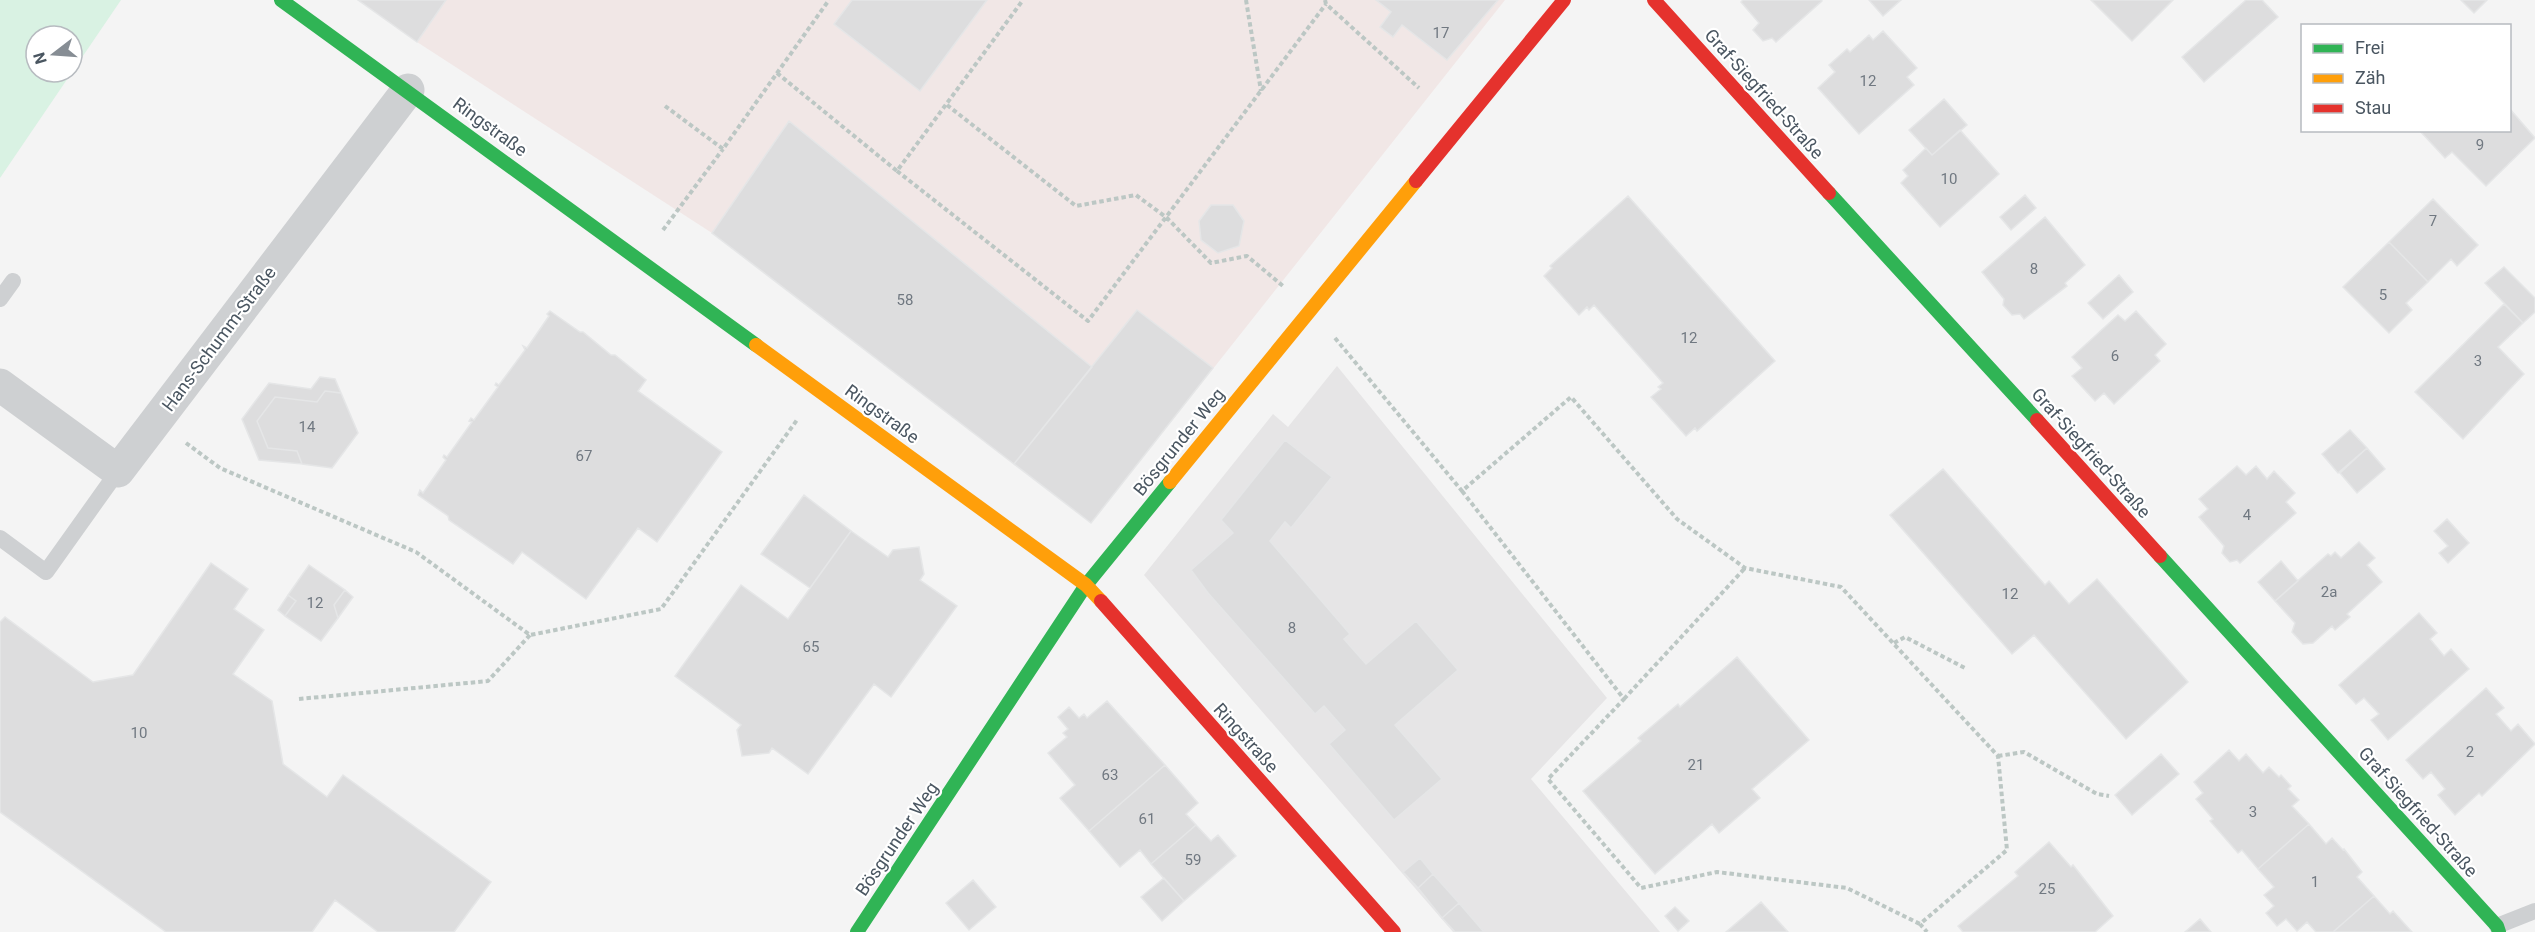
<svg xmlns="http://www.w3.org/2000/svg" width="2535" height="932" viewBox="0 0 2535 932" font-family="Roboto,sans-serif">
  <style>
    .education { fill: #e6e5e6 }
    .medical { fill: #f1e7e6 }
    .green { fill: #d9f2e3; fill-rule: evenodd }
    .building { fill: #ddddde; stroke: #e5e6e7; stroke-width: 1.5 }
    .lines { fill: none; stroke-linecap: round; stroke-linejoin: round }
    .path { stroke: #bcc7c4; stroke-width: 4; stroke-dasharray: 4.5 3; stroke-linecap: butt }
    .lane { stroke: #ced0d2; stroke-width: 16 }
    .street { stroke: #ced0d2; stroke-width: 33 }
    .fast { stroke: #30b455; stroke-width: 14 }
    .slow { stroke: #ff9f0a; stroke-width: 14 }
    .jam { stroke: #e5322d; stroke-width: 14 }
    .labels { text-anchor: middle; stroke-width: 4.5; stroke-linejoin: round; paint-order: stroke }
    .number-label { font-size: 15px; fill: #707881 }
    .street-label { font-size: 18px; fill: #4a5661; stroke: #fff }
  </style>
  <rect width="100%" height="100%" fill="#f4f4f4"/>
  <path class="education" d="M 1337,366 L 1607,698 L 1531,779 L 1660,932 L 1453,932 L 1144,575 L 1273,414 L 1288,427 Z"/>
  <path class="medical" d="M 358,0 L 1505,0 L 1091,523 L 712,233 L 417,42 Z"/>
  <path class="green" d="M 0,0 L 121,0 L 0,178 ZM 36,36 L 72,36 L 72,72 L 36,72 Z"/>
  <path class="building" d="M 358,0 L 446,0 L 417,42 Z
    M 852,0 L 987,0 L 920,91 L 834,24 Z
    M 1376,0 L 1498,0 L 1447,60 L 1402,25 L 1393,37 L 1380,27 L 1391,12 Z
    M 1743,0 L 1821,0 L 1822,1 L 1776,42 L 1772,38 L 1763,41 L 1753,30 L 1759,23 L 1741,2 Z
    M 1869,0 L 1901,0 L 1883,16 Z
    M 2091,0 L 2173,0 L 2132,41 Z
    M 2246,0 L 2262,0 L 2278,17 L 2204,82 L 2182,57 Z
    M 2461,0 L 2487,0 L 2474,13 Z
    M 1883,31 L 1917,68 L 1907,77 L 1914,85 L 1859,134 L 1818,88 L 1835,72 L 1829,65 L 1847,49 L 1850,52 L 1869,35 L 1873,40 Z
    M 1944,99 L 1967,125 L 1932,155 L 1909,130 Z
    M 2510,109 L 2535,138 L 2486,186 L 2452,152 L 2445,158 L 2419,130 L 2510,130 Z
    M 789,121 L 1092,367 L 1014,464 L 712,233 Z
    M 1960,130 L 1999,174 L 1940,227 L 1901,183 L 1908,176 L 1903,170 L 1926,148 L 1932,155 Z
    M 2025,195 L 2036,208 L 2011,230 L 2000,217 Z
    M 1628,196 L 1775,361 L 1697,431 L 1695,428 L 1686,436 L 1651,397 L 1661,389 L 1658,387 L 1663,383 L 1594,305 L 1589,310 L 1587,307 L 1579,315 L 1544,276 L 1552,268 L 1550,266 Z
    M 2433,199 L 2478,245 L 2457,266 L 2451,259 L 2428,282 L 2389,242 Z
    M 1211,205 L 1233,205 L 1244,221 L 1239,246 L 1218,253 L 1201,240 L 1199,221 Z
    M 2045,217 L 2085,265 L 2065,283 L 2067,286 L 2024,319 L 2020,314 L 2012,315 L 2003,305 L 2004,299 L 1982,272 Z
    M 2389,242 L 2428,282 L 2406,303 L 2412,310 L 2389,333 L 2343,287 Z
    M 2504,267 L 2535,298 L 2535,312 L 2523,323 L 2485,283 Z
    M 2119,275 L 2133,292 L 2103,319 L 2088,303 Z
    M 2504,304 L 2523,323 L 2498,347 L 2524,374 L 2463,439 L 2415,392 Z
    M 1137,310 L 1213,368 L 1091,523 L 1014,464 Z
    M 550,311 L 580,332 L 583,332 L 611,355 L 615,355 L 646,380 L 638,391 L 722,452 L 657,542 L 638,528 L 586,599 L 522,552 L 513,564 L 449,520 L 448,516 L 418,495 L 420,490 L 423,493 L 446,460 L 443,457 L 444,455 L 447,457 L 472,422 L 469,421 L 471,418 L 474,420 L 498,387 L 495,385 L 496,383 L 499,385 L 525,350 L 523,346 L 527,348 L 549,316 L 547,314 Z
    M 2136,311 L 2166,344 L 2155,355 L 2160,361 L 2114,404 L 2104,393 L 2095,401 L 2072,376 L 2082,368 L 2072,357 L 2118,315 L 2125,321 Z
    M 320,377 L 335,379 L 341,393 L 325,391 L 317,402 L 275,397 L 257,421 L 268,448 L 297,451 L 302,464 L 259,460 L 242,419 L 269,383 L 311,389 Z
    M 325,391 L 341,393 L 358,433 L 332,468 L 302,464 L 297,451 L 268,448 L 257,421 L 275,397 L 317,402 Z
    M 2350,430 L 2367,448 L 2338,473 L 2322,454 Z
    M 1285,440 L 1332,477 L 1291,528 L 1285,522 L 1270,541 L 1350,634 L 1344,639 L 1366,664 L 1416,621 L 1458,670 L 1395,725 L 1442,779 L 1394,820 L 1329,744 L 1345,730 L 1324,706 L 1315,714 L 1208,593 L 1191,570 L 1233,533 L 1221,520 Z
    M 2367,448 L 2385,469 L 2357,493 L 2340,473 Z
    M 2237,466 L 2246,475 L 2256,466 L 2267,479 L 2274,471 L 2295,493 L 2286,502 L 2296,513 L 2240,563 L 2237,560 L 2230,562 L 2222,553 L 2224,546 L 2199,517 L 2208,509 L 2199,499 Z
    M 1943,469 L 2045,585 L 2049,581 L 2069,604 L 2097,579 L 2188,682 L 2126,739 L 2034,635 L 2012,654 L 1890,515 Z
    M 804,495 L 851,531 L 810,588 L 761,554 Z
    M 2447,519 L 2469,543 L 2448,563 L 2439,553 L 2448,546 L 2434,531 Z
    M 851,531 L 888,557 L 893,550 L 919,547 L 924,574 L 920,580 L 957,606 L 891,697 L 874,684 L 808,774 L 772,748 L 769,753 L 742,756 L 737,730 L 741,725 L 675,676 L 741,585 L 788,619 Z
    M 2359,542 L 2375,558 L 2367,565 L 2382,582 L 2347,614 L 2350,617 L 2335,630 L 2332,626 L 2313,643 L 2303,644 L 2292,632 L 2295,623 L 2275,601 L 2328,554 L 2331,556 L 2335,552 L 2341,558 Z
    M 2281,561 L 2298,581 L 2275,601 L 2258,582 Z
    M 211,563 L 248,589 L 234,609 L 264,630 L 233,674 L 272,701 L 283,764 L 327,797 L 343,775 L 491,882 L 454,932 L 378,932 L 335,900 L 312,932 L 166,932 L 0,812 L 0,622 L 5,617 L 93,682 L 133,675 Z
    M 309,565 L 345,590 L 334,605 L 338,618 L 321,641 L 285,616 L 296,601 L 288,595 Z
    M 345,590 L 353,597 L 338,618 L 334,605 Z
    M 288,595 L 296,601 L 285,616 L 278,610 Z
    M 2419,613 L 2437,633 L 2430,639 L 2444,656 L 2451,649 L 2469,669 L 2388,740 L 2371,720 L 2379,714 L 2364,698 L 2356,704 L 2339,685 Z
    M 1737,657 L 1809,740 L 1752,789 L 1760,798 L 1719,833 L 1712,824 L 1655,874 L 1583,791 L 1641,741 L 1638,738 L 1678,704 L 1680,707 Z
    M 2486,688 L 2504,708 L 2496,714 L 2511,731 L 2518,724 L 2535,744 L 2482,796 L 2479,793 L 2455,815 L 2438,795 L 2445,789 L 2431,772 L 2423,779 L 2406,760 Z
    M 1107,701 L 1165,765 L 1089,831 L 1060,798 L 1075,785 L 1048,753 L 1067,737 L 1063,733 L 1068,729 L 1058,717 L 1069,707 L 1079,718 L 1084,714 L 1087,718 Z
    M 2229,750 L 2239,761 L 2246,754 L 2263,773 L 2269,767 L 2279,777 L 2281,775 L 2291,786 L 2288,789 L 2299,800 L 2292,806 L 2309,824 L 2258,869 L 2242,850 L 2238,853 L 2210,821 L 2213,819 L 2196,799 L 2203,793 L 2194,782 Z
    M 2161,754 L 2179,774 L 2132,815 L 2115,795 Z
    M 1165,765 L 1198,803 L 1186,814 L 1196,825 L 1151,864 L 1140,850 L 1120,867 L 1089,831 Z
    M 2309,824 L 2326,844 L 2332,838 L 2343,850 L 2344,849 L 2362,872 L 2357,877 L 2374,896 L 2333,932 L 2316,932 L 2307,922 L 2297,931 L 2286,919 L 2277,926 L 2266,913 L 2274,906 L 2264,895 L 2274,887 L 2258,869 Z
    M 1196,825 L 1211,841 L 1218,835 L 1236,856 L 1184,901 L 1151,864 Z
    M 2049,842 L 2071,867 L 2073,865 L 2113,916 L 2095,932 L 1963,932 L 1958,926 L 2018,876 L 2015,872 Z
    M 1420,858 L 1433,874 L 1418,888 L 1403,872 Z
    M 1433,874 L 1459,903 L 1442,918 L 1418,888 Z
    M 1164,878 L 1184,901 L 1162,921 L 1141,897 Z
    M 973,880 L 996,907 L 969,930 L 946,903 Z
    M 2374,896 L 2390,914 L 2393,911 L 2412,932 L 2333,932 Z
    M 1761,902 L 1788,932 L 1726,932 Z
    M 1459,903 L 1484,932 L 1455,932 L 1442,918 Z
    M 1675,907 L 1689,921 L 1678,931 L 1665,916 Z
    M 2200,919 L 2211,932 L 2185,932 Z"/>
  <g class="lines">
    <path class="path" d="M 1246,0 L 1261,91
      M 1325,0 L 1326,4 L 1419,88
      M 777,73 L 897,171 L 1023,0
      M 947,105 L 1076,206 L 1136,195 L 1167,218 L 1211,263 L 1247,256 L 1283,286
      M 665,106 L 723,149 L 829,0
      M 897,171 L 1088,321 L 1326,4
      M 663,230 L 723,149
      M 1335,338 L 1462,491 L 1571,397 L 1677,519 L 1745,568 L 1841,587 L 1998,756 L 2007,850 L 1920,924 L 1927,932
      M 186,443 L 220,468 L 416,552 L 530,635 L 661,609 L 797,420
      M 1462,491 L 1624,699 L 1548,779 L 1641,888 L 1717,872 L 1847,888 L 1920,924
      M 1894,643 L 1905,637 L 1965,668
      M 299,699 L 488,681 L 530,635
      M 1624,699 L 1745,568
      M 1998,756 L 2024,752 L 2097,794 L 2109,796"/>
    <path class="lane" d="M 0,299 L 13,281
      M 0,538 L 46,572 L 118,471
      M 2497,926 L 2535,911"/>
    <path class="street" d="M 0,385 L 118,471 L 408,90"/>
    <path class="fast" d="M 281,0 L 756,345
      M 1829,193 L 2037,420
      M 2160,556 L 2497,926 L 2499,932
      M 857,932 L 1086,585 L 1170,482"/>
    <path class="slow" d="M 756,345 L 1086,585 L 1101,601
      M 1170,482 L 1416,181"/>
    <path class="jam" d="M 1654,0 L 1829,193
      M 1416,181 L 1564,0
      M 2037,420 L 2160,556
      M 1101,601 L 1394,932"/>
  </g>
  <g class="labels">
    <g class="number-label">
      <text x="1441" y="38">17</text>
      <text x="1868" y="86">12</text>
      <text x="2480" y="150">9</text>
      <text x="1949" y="184">10</text>
      <text x="2433" y="226">7</text>
      <text x="2034" y="274">8</text>
      <text x="2383" y="300">5</text>
      <text x="905" y="305">58</text>
      <text x="1689" y="343">12</text>
      <text x="2115" y="361">6</text>
      <text x="2478" y="366">3</text>
      <text x="307" y="432">14</text>
      <text x="584" y="461">67</text>
      <text x="2247" y="520">4</text>
      <text x="2329" y="597">2a</text>
      <text x="2010" y="599">12</text>
      <text x="315" y="608">12</text>
      <text x="1292" y="633">8</text>
      <text x="811" y="652">65</text>
      <text x="139" y="738">10</text>
      <text x="2470" y="757">2</text>
      <text x="1696" y="770">21</text>
      <text x="1110" y="780">63</text>
      <text x="2253" y="817">3</text>
      <text x="1147" y="824">61</text>
      <text x="1193" y="865">59</text>
      <text x="2315" y="887">1</text>
      <text x="2047" y="894">25</text>
    </g>
    <g class="street-label">
      <text transform="translate(1764 94) rotate(48)" y="6">Graf-Siegfried-Straße</text>
      <text transform="translate(490 127) rotate(36)" y="6">Ringstraße</text>
      <text transform="translate(219 339) rotate(-53)" y="6">Hans-Schumm-Straße</text>
      <text transform="translate(882 414) rotate(36)" y="6">Ringstraße</text>
      <text transform="translate(1179 442) rotate(-51)" y="6">Bösgrunder Weg</text>
      <text transform="translate(2091 453) rotate(48)" y="6">Graf-Siegfried-Straße</text>
      <text transform="translate(1246 738) rotate(48)" y="6">Ringstraße</text>
      <text transform="translate(2418 812) rotate(48)" y="6">Graf-Siegfried-Straße</text>
      <text transform="translate(897 839) rotate(-56)" y="6">Bösgrunder Weg</text>
    </g>
  </g>
  <rect x="2301" y="24" width="210" height="108" fill="#ffffff" stroke="#b7bbc0" stroke-width="1.5"/>
  <rect x="2313" y="44" width="30" height="9" fill="#30b455" stroke="#b7bbc0" stroke-width="1.5"/>
  <text x="2355" y="54" font-size="18" fill="#4a5661">Frei</text>
  <rect x="2313" y="74" width="30" height="9" fill="#ff9f0a" stroke="#b7bbc0" stroke-width="1.5"/>
  <text x="2355" y="84" font-size="18" fill="#4a5661">Zäh</text>
  <rect x="2313" y="104" width="30" height="9" fill="#e5322d" stroke="#b7bbc0" stroke-width="1.5"/>
  <text x="2355" y="114" font-size="18" fill="#4a5661">Stau</text>
  <g transform="translate(54 54) rotate(253)"><circle r="28" fill="#ffffff" stroke="#b7bbc0" stroke-width="1.5"/>
  <path d="M0-4.5L10 22L0 15L-10 22Z" fill="#868d94"/>
  <text y="-9" font-size="16" font-weight="bold" text-anchor="middle" fill="#4a5661">N</text>
  </g>
</svg>
